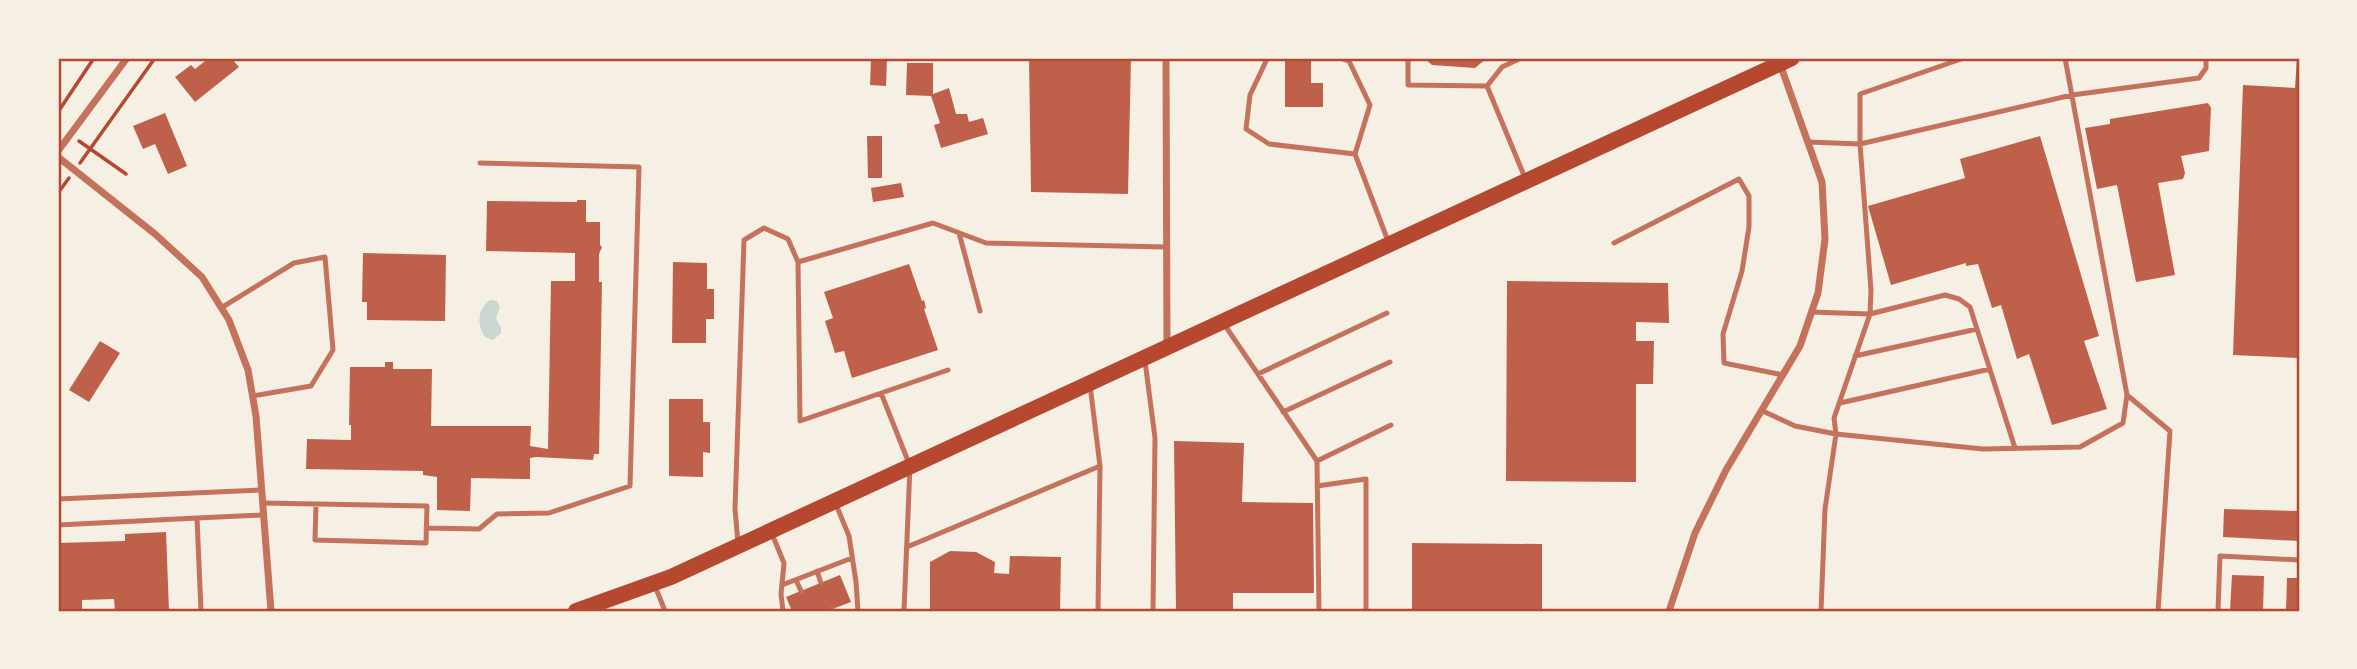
<svg xmlns="http://www.w3.org/2000/svg" width="2357" height="669" viewBox="0 0 2357 669" font-family="'DejaVu Sans',sans-serif">
  <style>
    .water { fill: #c9d6d2 }
    .building { fill: #bf614a }
    .lines { fill: none; stroke-linecap: round; stroke-linejoin: round }
    .path { stroke: #b5482f; stroke-width: 3.5 }
    .service { stroke: #c5725c; stroke-width: 5 }
    .minor { stroke: #c5725c; stroke-width: 7 }
    .primary { stroke: #b5482f; stroke-width: 16 }
    .neatline { fill: none; stroke: #b5482f; stroke-width: 2.5 }
  </style>
  <rect width="100%" height="100%" fill="#f6efe4"/>
  <path class="water" d="M 490,300 L 497,301 L 500,307 L 496,318 L 501,328 L 501,333 L 493,340 L 485,337 C 477,325 477,309 490,300 Z"/>
  <path class="building" d="M 209,58 L 231,58 L 239,67 L 195,102 L 175,77 L 191,65 L 195,69 Z
    M 871,58 L 887,58 L 886,86 L 870,85 Z
    M 1029,58 L 1131,58 L 1128,194 L 1031,192 Z
    M 1285,58 L 1311,58 L 1311,83 L 1323,83 L 1323,107 L 1285,107 Z
    M 1424,58 L 1487,58 L 1475,68 L 1432,65 Z
    M 2297,58 L 2299,58 L 2299,358 L 2233,355 L 2243,85 L 2295,88 Z
    M 907,63 L 933,63 L 933,94 L 949,88 L 956,114 L 967,114 L 969,122 L 983,118 L 988,134 L 941,148 L 934,125 L 940,123 L 931,96 L 906,95 Z
    M 2208,103 L 2211,108 L 2209,151 L 2181,156 L 2185,173 L 2183,179 L 2158,183 L 2175,275 L 2136,282 L 2117,185 L 2097,189 L 2085,128 L 2110,124 L 2110,119 Z
    M 165,113 L 187,166 L 168,174 L 155,144 L 143,149 L 133,126 Z
    M 867,136 L 882,136 L 882,178 L 868,178 Z
    M 2040,136 L 2099,336 L 2084,341 L 2107,409 L 2052,425 L 2029,354 L 2017,359 L 2001,305 L 1992,308 L 1978,264 L 1966,266 L 1966,263 L 1891,285 L 1868,206 L 1965,178 L 1960,159 Z
    M 901,183 L 904,197 L 873,202 L 871,188 Z
    M 577,200 L 586,200 L 586,222 L 600,222 L 600,245 L 602,247 L 599,254 L 599,282 L 602,282 L 599,454 L 594,454 L 593,460 L 536,457 L 530,458 L 530,479 L 471,478 L 470,511 L 437,510 L 437,477 L 423,475 L 423,471 L 306,469 L 307,439 L 351,440 L 351,425 L 349,425 L 350,367 L 385,367 L 385,362 L 393,362 L 393,369 L 432,369 L 431,426 L 531,426 L 530,446 L 548,449 L 551,281 L 575,281 L 575,253 L 486,251 L 487,201 L 577,202 Z
    M 363,253 L 446,255 L 445,321 L 367,320 L 367,302 L 362,302 Z
    M 673,262 L 707,263 L 707,289 L 714,289 L 714,319 L 706,319 L 706,343 L 672,343 Z
    M 909,264 L 922,301 L 924,300 L 926,308 L 924,309 L 938,350 L 852,378 L 844,351 L 835,353 L 825,321 L 833,318 L 824,292 Z
    M 1507,281 L 1668,283 L 1669,323 L 1636,322 L 1636,341 L 1654,341 L 1653,384 L 1636,384 L 1636,482 L 1506,481 Z
    M 100,341 L 120,353 L 89,402 L 69,390 Z
    M 669,399 L 703,399 L 703,422 L 710,422 L 710,453 L 703,452 L 703,477 L 669,476 Z
    M 1174,441 L 1244,443 L 1242,502 L 1313,503 L 1314,593 L 1233,593 L 1233,611 L 1176,611 Z
    M 2224,509 L 2299,511 L 2299,541 L 2223,537 Z
    M 166,532 L 169,611 L 115,611 L 114,599 L 82,600 L 82,611 L 58,611 L 58,543 L 125,541 L 125,534 Z
    M 1412,543 L 1542,544 L 1542,611 L 1412,611 Z
    M 950,551 L 976,552 L 995,562 L 994,573 L 1009,574 L 1010,556 L 1061,557 L 1060,611 L 930,611 L 930,562 Z
    M 840,575 L 851,602 L 827,611 L 792,611 L 786,597 Z
    M 2232,575 L 2264,576 L 2263,611 L 2230,611 Z
    M 2287,578 L 2299,578 L 2299,611 L 2286,611 Z"/>
  <g class="lines">
    <path class="path" d="M 58,112 L 94,58
      M 79,141 L 126,174
      M 80,163 L 155,58
      M 58,193 L 69,178"/>
    <path class="service" d="M 1270,58 L 1267,59 L 1250,95 L 1246,129 L 1269,144 L 1355,154
      M 1340,58 L 1349,61 L 1370,105 L 1355,154 L 1388,241
      M 1408,58 L 1408,85 L 1487,86
      M 1521,58 L 1502,67 L 1487,86 L 1525,178
      M 1964,58 L 1860,94 L 1860,144 L 1871,290 L 1870,314 L 1834,418 L 1836,434 L 1983,449 L 2080,447 L 2123,423 L 2127,395 L 2065,58
      M 1808,142 L 1860,144 L 2072,95 L 2199,78 L 2206,68 L 2206,58
      M 959,233 L 980,311
      M 1614,243 L 1739,179 L 1749,196 L 1749,227 L 1742,271 L 1723,334 L 1724,363 L 1783,375
      M 221,308 L 294,263 L 325,257 L 333,350 L 311,386 L 252,396
      M 1811,312 L 1870,314 L 1945,295 L 1959,299 L 1970,307 L 2015,448
      M 1224,324 L 1317,461 L 1319,611
      M 1855,356 L 1977,329
      M 1145,361 L 1155,438 L 1153,611
      M 948,370 L 800,421 L 798,262 L 933,223 L 986,243 L 1166,247
      M 1258,374 L 1387,313
      M 881,393 L 910,466 L 904,611
      M 2127,395 L 2170,431 L 2158,611
      M 1840,403 L 1990,369
      M 1763,411 L 1795,426 L 1836,434 L 1825,509 L 1821,611
      M 1283,412 L 1390,362
      M 1317,461 L 1391,425
      M 1317,486 L 1366,479 L 1366,611
      M 58,499 L 261,490
      M 835,502 L 849,536 L 856,582 L 858,611
      M 262,503 L 427,506 L 426,543 L 315,540 L 316,504
      M 197,518 L 263,515
      M 58,525 L 197,518 L 201,611
      M 426,528 L 479,529 L 497,514 L 549,513 L 630,486 L 639,167 L 480,163
      M 772,534 L 784,563 L 781,594 L 783,611
      M 738,543 L 735,509 L 744,240 L 764,228 L 788,239 L 798,262
      M 907,547 L 1100,466 L 1090,385
      M 817,571 L 821,583
      M 796,580 L 801,591
      M 782,585 L 852,558
      M 655,586 L 665,611
      M 832,609 L 833,611
      M 1098,611 L 1100,466
      M 2218,611 L 2220,556 L 2299,560"/>
    <path class="minor" d="M 1166,58 L 1167,347
      M 58,151 L 127,58
      M 58,157 L 155,234 L 202,277 L 229,320 L 248,370 L 256,416 L 271,611
      M 1669,611 L 1695,533 L 1726,470 L 1800,346 L 1818,293 L 1825,239 L 1822,182 L 1780,64"/>
    <path class="primary" d="M 576,611 L 671,577 L 1792,58"/>
  </g>
  <rect width="2357" height="669" fill="none" stroke="#f6efe4" stroke-width="119"/>
  <rect x="60" y="60" width="2238" height="550" class="neatline"/>
</svg>
